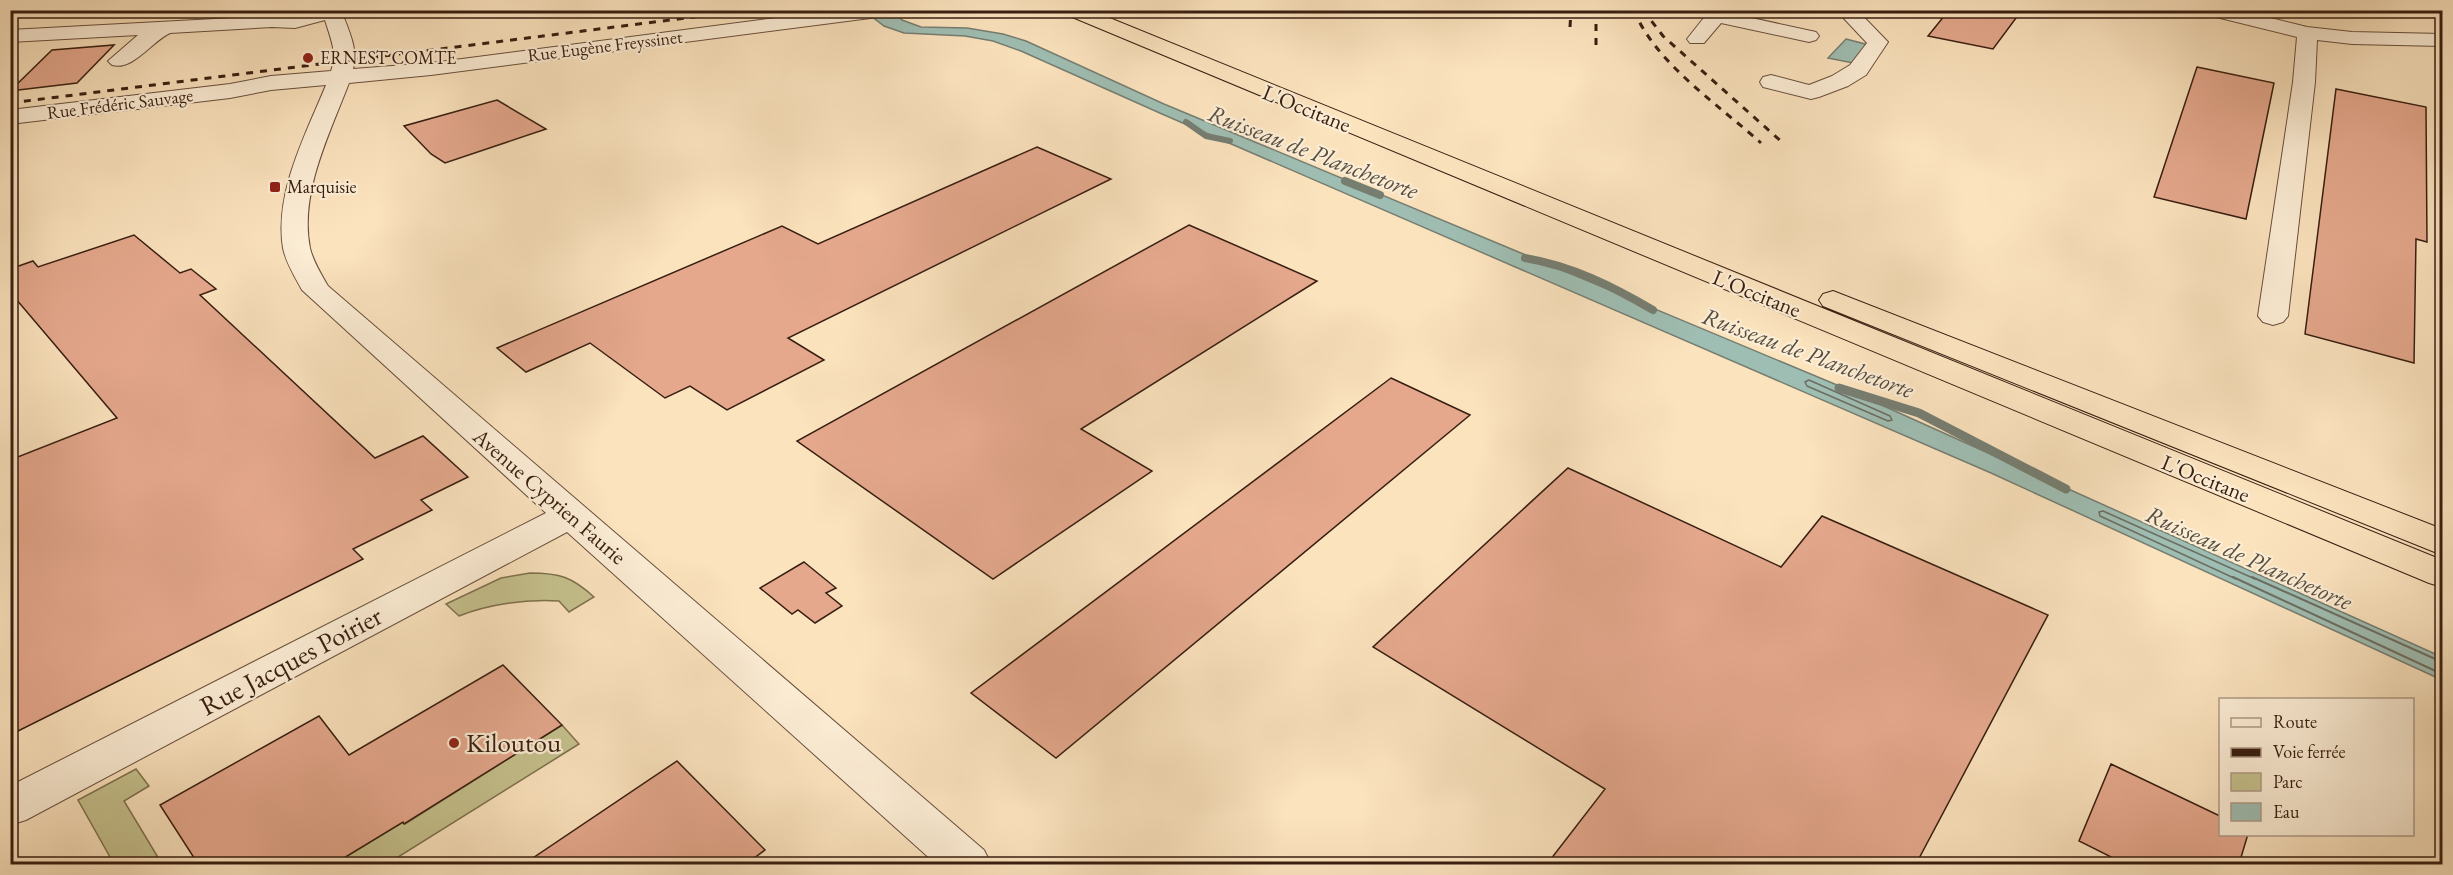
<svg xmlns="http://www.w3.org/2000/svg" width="2453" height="875" viewBox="0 0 2453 875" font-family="'EB Garamond',serif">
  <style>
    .green { fill: #c5c18d; stroke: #7e704e; stroke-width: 1.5 }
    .water { fill: #9fbeb3; stroke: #767e72; stroke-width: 1.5 }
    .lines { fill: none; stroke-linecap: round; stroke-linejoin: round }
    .shore-far1 { stroke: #6c6e62; stroke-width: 1.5 }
    .shore { stroke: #6c6e62; stroke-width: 2 }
    .stream-far2 { stroke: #767e72; stroke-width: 6 }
    .stream-far1 { stroke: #767e72; stroke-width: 8 }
    .stream { stroke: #767e72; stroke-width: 9 }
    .building { fill: #e5a88d; stroke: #381e10; stroke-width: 1.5 }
    .minor-casing { stroke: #694f3c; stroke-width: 2 }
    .highway-casing { stroke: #381e10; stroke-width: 2 }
    .minor { fill: #fcedd5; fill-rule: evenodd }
    .highway { fill: #fbe3be; fill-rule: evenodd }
    .rail { stroke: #381e10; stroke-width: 3; stroke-dasharray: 7 7; stroke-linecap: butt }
    .poi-dot { fill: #8f2418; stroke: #fcedd5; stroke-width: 2 }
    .labels { text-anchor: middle; stroke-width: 4.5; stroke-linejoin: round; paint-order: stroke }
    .far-street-label { font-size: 18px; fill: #381e10; stroke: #fcedd5 }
    .far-poi-label { font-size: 18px; fill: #381e10; stroke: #fcedd5; text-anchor: start }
    .street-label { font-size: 22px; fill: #381e10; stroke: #fcedd5 }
    .water-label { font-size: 24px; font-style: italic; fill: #574e41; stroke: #fcedd5 }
    .near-street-label { font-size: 27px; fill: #381e10; stroke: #fcedd5 }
    .near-poi-label { font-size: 27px; fill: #381e10; stroke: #fcedd5; text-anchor: start }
  </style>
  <rect width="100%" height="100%" fill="#fbe3be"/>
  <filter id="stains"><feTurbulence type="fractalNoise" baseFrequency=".00333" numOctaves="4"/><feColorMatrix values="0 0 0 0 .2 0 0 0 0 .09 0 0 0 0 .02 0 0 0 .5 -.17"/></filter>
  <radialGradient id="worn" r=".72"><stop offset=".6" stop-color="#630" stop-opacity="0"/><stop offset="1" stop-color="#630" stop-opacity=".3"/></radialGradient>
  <path class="green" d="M 530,573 C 560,573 572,577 594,597 L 569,612 L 559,601 C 526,599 489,604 459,616 L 446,604 L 501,578 Z
    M 562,725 L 579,744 L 387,864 L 334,864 L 403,822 L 405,824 Z
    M 136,769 L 149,786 L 124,801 L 162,864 L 114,864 L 78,800 Z"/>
  <path class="water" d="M 896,13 L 902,20 L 921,27 L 967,28 L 1003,34 L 1026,41 L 1164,104 L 1837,385 L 2442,657 L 2442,680 L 1991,473 L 1162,114 L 1021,51 L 993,41 L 965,36 L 904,33 L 884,26 L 871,16 Z
    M 1846,39 L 1869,45 L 1853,63 L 1828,58 Z"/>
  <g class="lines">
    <path class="shore-far1" d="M 1809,380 L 1890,416 L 1892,420 L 1888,421 L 1807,386 L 1805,382 Z
      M 2236,579 L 2100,516 L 2099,512 L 2103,511 L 2255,579"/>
    <path class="shore" d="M 2233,577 L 2442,674
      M 2252,577 L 2442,662"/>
    <path class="stream-far2" d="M 1186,122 L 1206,136 L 1230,141"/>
    <path class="stream-far1" d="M 1345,181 L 1380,195
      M 1525,258 C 1572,266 1612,286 1653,310"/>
    <path class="stream" d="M 1839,388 L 1919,413 L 2066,489"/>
  </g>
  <path class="building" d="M 1949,10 L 2022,10 L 1993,49 L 1928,36 Z
    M 114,45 L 77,83 L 10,91 L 52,50 Z
    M 2197,67 L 2274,83 L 2246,219 L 2154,197 Z
    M 2336,89 L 2426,107 L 2427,242 L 2416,239 L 2414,363 L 2305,334 Z
    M 497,100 L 546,129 L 445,163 L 431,154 L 404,126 Z
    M 1037,147 L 1111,179 L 788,338 L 824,360 L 727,410 L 690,386 L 665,398 L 590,343 L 526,372 L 497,348 L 782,226 L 818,244 Z
    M 1189,225 L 1317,281 L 1081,429 L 1152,471 L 993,579 L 797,441 Z
    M 134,235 L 180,273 L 191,269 L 216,289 L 200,295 L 375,458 L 423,436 L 468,477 L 421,500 L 432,510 L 353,549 L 363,559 L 10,735 L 10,460 L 117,418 L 10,292 L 10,269 L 33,261 L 38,267 Z
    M 1391,378 L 1470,415 L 1056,758 L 971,693 Z
    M 1568,468 L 1781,567 L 1822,516 L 2048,615 L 1916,864 L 1547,864 L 1605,789 L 1373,647 Z
    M 804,562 L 836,588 L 826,593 L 842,606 L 815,623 L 798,610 L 792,614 L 760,588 Z
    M 503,665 L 562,725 L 404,824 L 403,822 L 334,864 L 198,864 L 160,805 L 319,716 L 349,755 Z
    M 677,761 L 765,850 L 746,864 L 524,864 Z
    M 2111,764 L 2220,816 L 2220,834 L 2248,834 L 2239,864 L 2125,864 L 2079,841 Z"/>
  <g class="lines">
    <defs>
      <path id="minor" d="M 257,10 L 277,10 L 274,15 L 286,17 L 313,10 L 341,10 C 348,29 359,50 353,69 L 431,63 L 837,10 L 895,10 L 893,14 L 886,16 L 431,75 L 349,83 C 330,133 299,193 310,248 C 313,261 321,274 328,286 L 984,850 L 991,864 L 936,864 L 567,532 L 26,820 L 10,825 L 10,786 L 546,513 L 302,290 C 295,277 286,263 283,248 C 274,193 306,134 326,85 L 271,90 L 230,98 L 10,124 L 10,110 L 230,84 L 271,76 L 331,71 C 338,53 330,37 325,20 L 295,28 L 272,27 L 170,33 C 151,42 133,71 112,65 L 108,61 L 138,35 L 10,42 L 10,30 L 252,17 Z
        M 1710,10 L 1730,10 L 1729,13 L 1816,32 L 1819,36 L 1816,40 L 1809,42 L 1721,23 L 1704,43 L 1690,43 L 1687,39 Z
        M 1836,10 L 1857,10 L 1888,42 L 1866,75 L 1848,86 L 1819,97 L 1811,99 L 1763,87 L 1760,82 L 1763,77 L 1771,75 L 1809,85 L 1832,76 L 1850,65 L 1867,43 Z
        M 2202,10 L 2238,10 L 2307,27 L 2352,32 L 2442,34 L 2442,46 L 2352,44 L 2317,40 L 2315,82 L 2288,316 L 2283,322 L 2273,325 L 2263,322 L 2258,316 L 2293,82 L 2297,37 L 2204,14 Z"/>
      <path id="highway" d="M 1063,10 L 1090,10 L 2442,560 L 2442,587 L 2429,583 L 1065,14 Z
        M 1833,291 L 2442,529 L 2442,555 L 1823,306 L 1819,300 L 1823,294 Z"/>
    </defs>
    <use href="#minor" class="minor-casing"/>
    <use href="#highway" class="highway-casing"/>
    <use href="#minor" class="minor"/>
    <use href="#highway" class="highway"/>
    <path class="rail" d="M 1596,10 L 1596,50
      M 1634,10 C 1654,62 1720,106 1761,143
      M 1643,10 L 1663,36 L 1783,143
      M 1570,27 L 1571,10
      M 10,103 L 750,10"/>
  </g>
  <g class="poi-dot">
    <circle cx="308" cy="58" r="6"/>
    <rect x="269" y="181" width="12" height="12" rx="3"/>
    <circle cx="454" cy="743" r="6"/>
  </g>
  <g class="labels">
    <g class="far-street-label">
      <text transform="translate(605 46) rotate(-7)" y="6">Rue Eugène Freyssinet</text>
      <text transform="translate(120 104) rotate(-7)" y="6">Rue Frédéric Sauvage</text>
    </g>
    <g class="far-poi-label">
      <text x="320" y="64">ERNEST COMTE</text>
      <text x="287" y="193">Marquisie</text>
    </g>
    <g class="street-label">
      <text transform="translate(1307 108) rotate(22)" y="8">L'Occitane</text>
      <text transform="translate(1757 293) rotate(22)" y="8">L'Occitane</text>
      <text transform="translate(2206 478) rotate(22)" y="8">L'Occitane</text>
      <text transform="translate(550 496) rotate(41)" y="8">Avenue Cyprien Faurie</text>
    </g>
    <g class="water-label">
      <text transform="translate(1313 152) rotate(21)" y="8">Ruisseau de Planchetorte</text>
      <text transform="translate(1808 353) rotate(20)" y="8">Ruisseau de Planchetorte</text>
      <text transform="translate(2249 558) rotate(24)" y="8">Ruisseau de Planchetorte</text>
    </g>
    <g class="near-street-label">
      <text transform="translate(291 661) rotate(-28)" y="9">Rue Jacques Poirier</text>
    </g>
    <g class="near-poi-label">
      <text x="466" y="752">Kiloutou</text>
    </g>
  </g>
  <rect width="2453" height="875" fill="none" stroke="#fbe3be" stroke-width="36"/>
  <rect x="12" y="12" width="2429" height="851" fill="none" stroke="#381e10" stroke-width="3"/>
  <rect x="18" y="18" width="2417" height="839" fill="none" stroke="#381e10" stroke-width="1.5"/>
  <rect x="2219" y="698" width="195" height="138" fill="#fcedd5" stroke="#ae9a86" stroke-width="1.5"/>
  <rect x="2231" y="718" width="30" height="9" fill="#fcedd5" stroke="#ae9a86" stroke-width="1.5"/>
  <text x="2273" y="728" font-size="18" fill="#381e10">Route</text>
  <rect x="2231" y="748" width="30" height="9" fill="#381e10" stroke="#ae9a86" stroke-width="1.5"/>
  <text x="2273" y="758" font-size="18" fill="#381e10">Voie ferrée</text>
  <rect x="2231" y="773" width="30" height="18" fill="#c5c18d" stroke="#ae9a86" stroke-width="1.5"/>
  <text x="2273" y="788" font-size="18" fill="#381e10">Parc</text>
  <rect x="2231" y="803" width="30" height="18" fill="#9fbeb3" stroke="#ae9a86" stroke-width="1.5"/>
  <text x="2273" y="818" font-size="18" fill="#381e10">Eau</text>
  <rect width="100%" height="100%" filter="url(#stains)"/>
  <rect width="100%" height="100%" fill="url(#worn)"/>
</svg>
